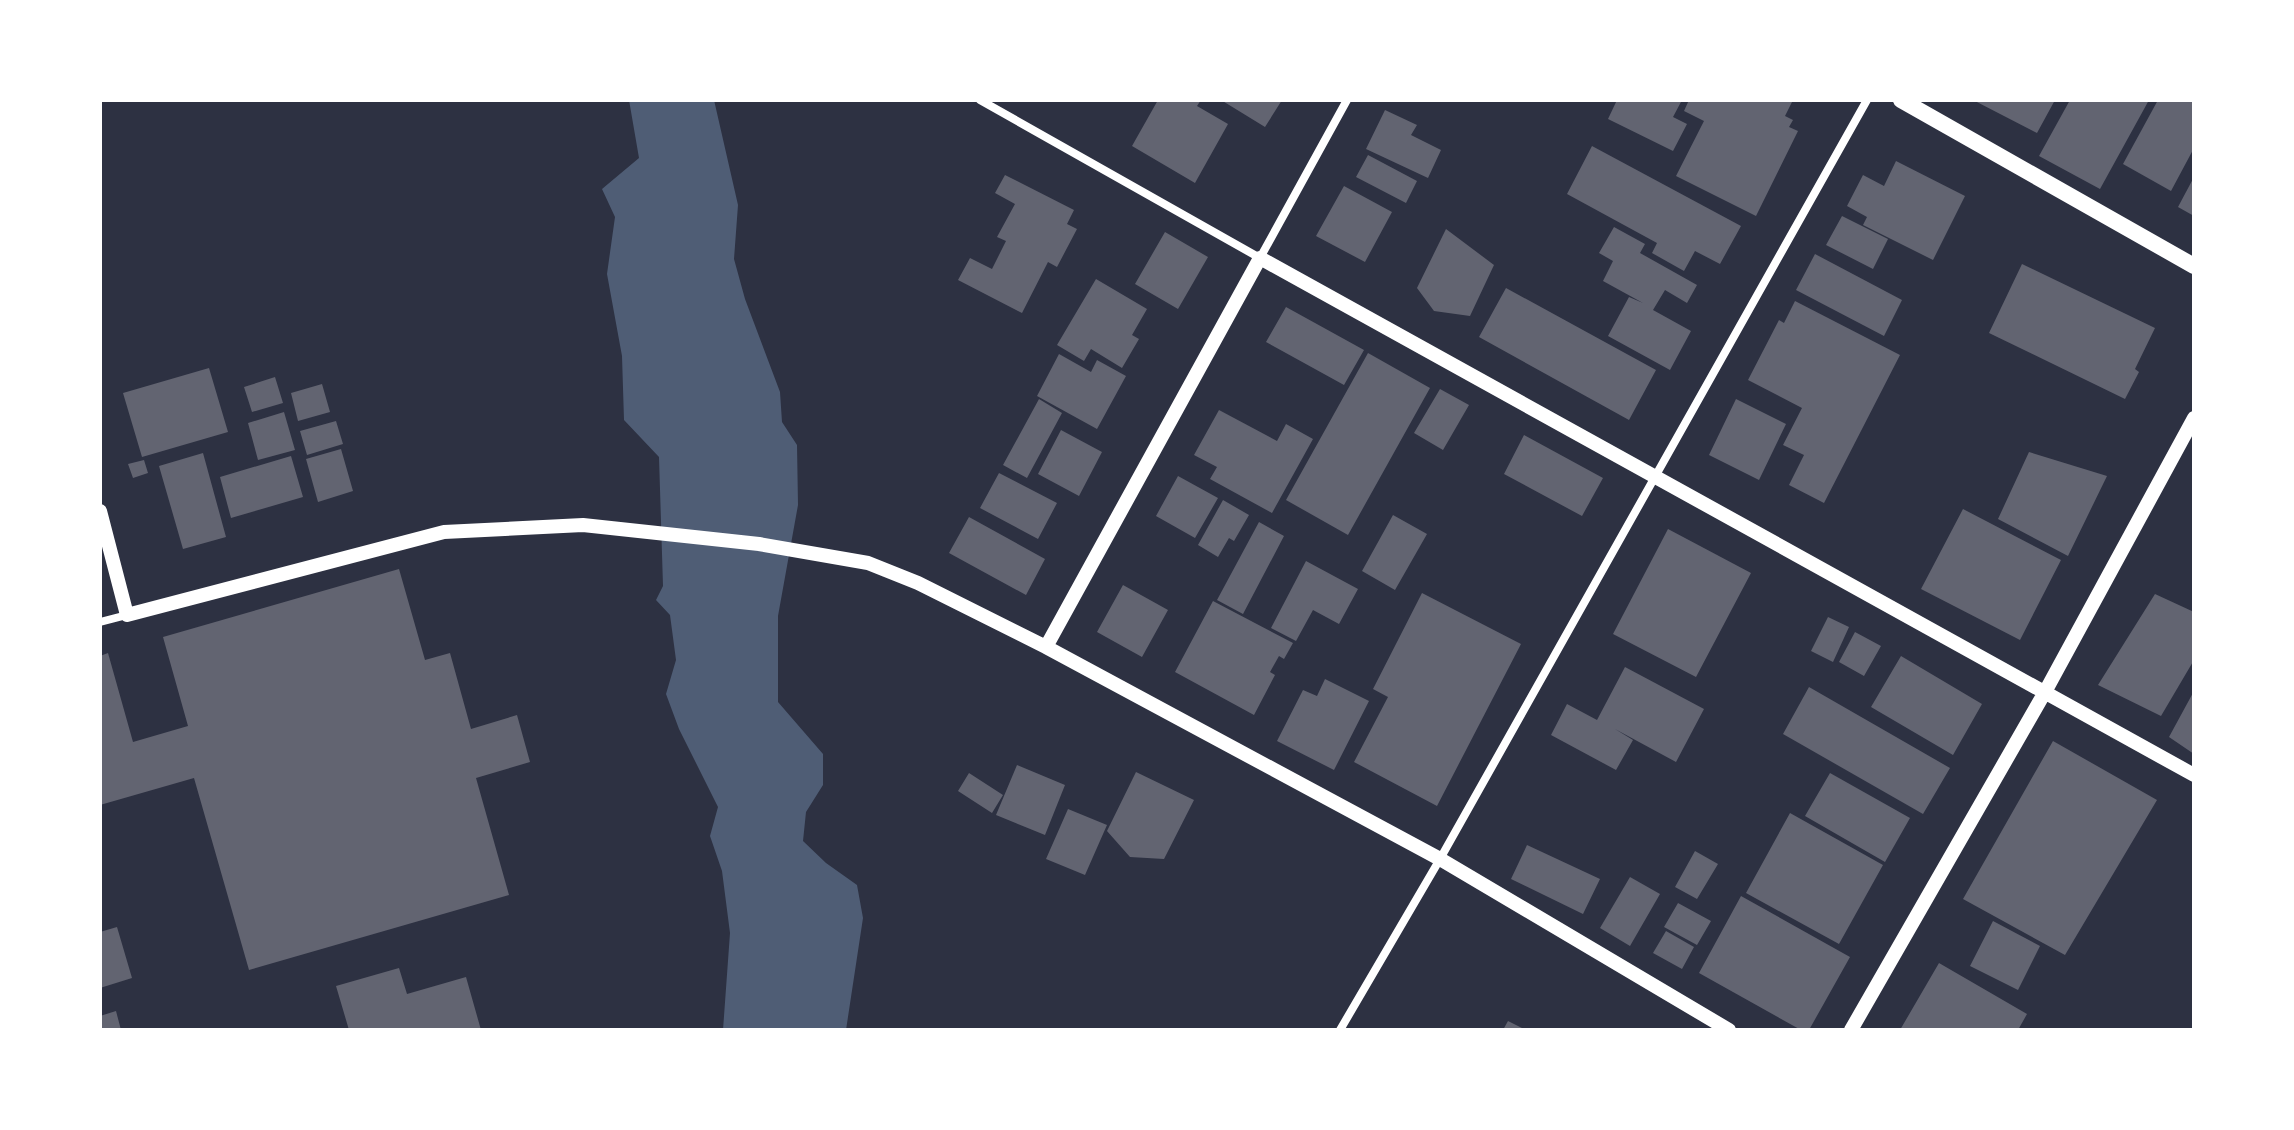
<svg xmlns="http://www.w3.org/2000/svg" width="2294" height="1130" viewBox="0 0 2294 1130" font-family="Figtree,sans-serif">
  <style>
    .water { fill: #4f5d75 }
    .building { fill: #626471 }
    .lines { fill: none; stroke-linecap: round; stroke-linejoin: round }
    .minor { stroke: #fff; stroke-width: 8 }
    .tertiary { stroke: #fff; stroke-width: 14 }
    .secondary { stroke: #fff; stroke-width: 16 }
  </style>
  <rect width="100%" height="100%" fill="#2d3142"/>
  <path class="water" d="M 629,100 L 714,100 L 738,205 L 734,259 L 745,299 L 780,392 L 782,422 L 797,445 L 798,505 L 778,616 L 778,702 L 823,754 L 823,785 L 806,812 L 803,841 L 826,863 L 857,885 L 863,918 L 846,1030 L 723,1030 L 730,933 L 722,871 L 710,836 L 718,807 L 679,729 L 666,694 L 676,660 L 670,615 L 656,600 L 663,586 L 659,457 L 624,420 L 622,356 L 607,274 L 615,217 L 602,189 L 639,158 Z"/>
  <path class="building" d="M 1158,100 L 1201,100 L 1197,106 L 1228,124 L 1195,183 L 1132,146 Z
    M 1221,100 L 1282,100 L 1265,127 Z
    M 1617,100 L 1682,100 L 1673,117 L 1687,124 L 1673,151 L 1608,119 Z
    M 1689,100 L 1793,100 L 1785,116 L 1793,120 L 1789,127 L 1798,131 L 1756,216 L 1676,176 L 1704,121 L 1684,111 Z
    M 1973,100 L 2055,100 L 2037,133 Z
    M 2070,100 L 2149,100 L 2100,189 L 2039,156 Z
    M 2158,100 L 2194,100 L 2194,148 L 2171,191 L 2123,164 Z
    M 1385,110 L 1417,125 L 1411,135 L 1441,150 L 1428,178 L 1366,149 Z
    M 1592,146 L 1741,226 L 1720,264 L 1695,251 L 1684,271 L 1652,253 L 1657,243 L 1567,194 Z
    M 1368,155 L 1417,181 L 1406,203 L 1356,177 Z
    M 1896,161 L 1965,196 L 1933,260 L 1863,225 L 1867,217 L 1847,206 L 1863,175 L 1884,186 Z
    M 1005,175 L 1074,210 L 1067,224 L 1077,229 L 1057,267 L 1048,262 L 1022,313 L 958,280 L 970,258 L 992,269 L 1006,241 L 997,237 L 1015,204 L 995,193 Z
    M 2194,177 L 2194,216 L 2178,207 Z
    M 1344,186 L 1392,212 L 1365,262 L 1316,236 Z
    M 1842,216 L 1888,239 L 1873,269 L 1826,245 Z
    M 1614,227 L 1645,244 L 1640,253 L 1697,285 L 1687,303 L 1665,290 L 1653,310 L 1691,331 L 1670,370 L 1608,336 L 1629,297 L 1643,303 L 1603,281 L 1613,261 L 1599,253 Z
    M 1446,229 L 1494,265 L 1470,316 L 1434,311 L 1417,288 Z
    M 1165,232 L 1208,257 L 1178,309 L 1135,284 Z
    M 1815,254 L 1902,300 L 1884,336 L 1796,290 Z
    M 2022,264 L 2155,328 L 2135,369 L 2139,372 L 2125,399 L 1989,333 Z
    M 1096,279 L 1147,309 L 1132,335 L 1139,339 L 1122,368 L 1091,349 L 1084,361 L 1057,345 Z
    M 1506,288 L 1656,370 L 1629,420 L 1479,337 Z
    M 1795,301 L 1900,355 L 1824,503 L 1789,485 L 1804,455 L 1783,445 L 1802,408 L 1748,380 L 1779,320 L 1784,323 Z
    M 1286,307 L 1364,350 L 1344,385 L 1266,342 Z
    M 1368,353 L 1430,388 L 1348,535 L 1286,500 Z
    M 1059,354 L 1091,372 L 1097,360 L 1126,376 L 1097,429 L 1037,396 Z
    M 209,368 L 228,432 L 142,457 L 123,393 Z
    M 275,377 L 283,403 L 252,412 L 244,387 Z
    M 322,384 L 330,412 L 298,421 L 291,393 Z
    M 1440,389 L 1469,405 L 1443,450 L 1414,433 Z
    M 1039,399 L 1062,413 L 1027,478 L 1003,465 Z
    M 1736,399 L 1786,424 L 1759,480 L 1709,455 Z
    M 1219,410 L 1277,441 L 1286,424 L 1313,439 L 1272,513 L 1210,479 L 1217,467 L 1194,455 Z
    M 284,412 L 295,450 L 258,460 L 248,423 Z
    M 336,421 L 343,444 L 307,455 L 300,431 Z
    M 1061,430 L 1102,452 L 1079,496 L 1038,474 Z
    M 1524,435 L 1603,478 L 1582,516 L 1504,474 Z
    M 341,449 L 353,491 L 318,502 L 306,459 Z
    M 2029,452 L 2107,476 L 2068,556 L 1998,519 Z
    M 203,453 L 226,537 L 183,549 L 159,466 Z
    M 291,456 L 303,497 L 231,518 L 220,477 Z
    M 144,460 L 148,473 L 133,478 L 128,464 Z
    M 999,473 L 1057,503 L 1038,539 L 980,508 Z
    M 1178,476 L 1218,498 L 1195,538 L 1156,516 Z
    M 1223,500 L 1249,515 L 1234,541 L 1229,538 L 1218,557 L 1198,545 Z
    M 1963,509 L 2061,560 L 2020,640 L 1921,589 Z
    M 1393,515 L 1427,534 L 1395,590 L 1362,571 Z
    M 969,517 L 1045,559 L 1026,595 L 949,553 Z
    M 1259,522 L 1284,536 L 1243,614 L 1217,600 Z
    M 1668,529 L 1751,573 L 1696,677 L 1613,634 Z
    M 1306,561 L 1358,589 L 1339,624 L 1313,610 L 1296,641 L 1271,628 Z
    M 399,569 L 425,660 L 450,653 L 471,729 L 517,715 L 530,762 L 476,778 L 509,895 L 249,970 L 194,778 L 100,805 L 100,656 L 108,653 L 133,742 L 188,726 L 163,637 Z
    M 1123,585 L 1168,610 L 1142,657 L 1097,632 Z
    M 1422,593 L 1521,644 L 1437,806 L 1354,762 L 1388,697 L 1373,689 Z
    M 2155,594 L 2194,612 L 2194,660 L 2161,716 L 2098,685 Z
    M 1213,601 L 1293,643 L 1284,659 L 1279,656 L 1270,672 L 1275,675 L 1254,715 L 1175,672 Z
    M 1828,617 L 1849,627 L 1833,662 L 1811,651 Z
    M 1855,632 L 1881,646 L 1864,676 L 1839,662 Z
    M 1901,656 L 1982,704 L 1953,755 L 1871,707 Z
    M 1625,667 L 1704,709 L 1676,762 L 1615,729 L 1633,740 L 1616,770 L 1551,735 L 1567,704 L 1597,720 Z
    M 1325,679 L 1369,701 L 1334,770 L 1277,741 L 1303,690 L 1317,696 Z
    M 1809,687 L 1950,768 L 1923,814 L 1783,734 Z
    M 2194,691 L 2194,754 L 2169,737 Z
    M 2053,741 L 2157,800 L 2065,955 L 1963,899 Z
    M 1017,765 L 1065,785 L 1045,835 L 996,815 Z
    M 1136,772 L 1194,800 L 1164,859 L 1130,857 L 1107,831 Z
    M 969,773 L 1003,795 L 992,813 L 958,791 Z
    M 1830,773 L 1910,818 L 1885,862 L 1805,816 Z
    M 1068,809 L 1107,825 L 1085,875 L 1046,859 Z
    M 1790,813 L 1883,865 L 1839,944 L 1746,893 Z
    M 1527,845 L 1600,879 L 1583,914 L 1511,879 Z
    M 1695,851 L 1718,864 L 1697,899 L 1675,887 Z
    M 1630,877 L 1660,894 L 1630,946 L 1600,928 Z
    M 1741,896 L 1850,957 L 1809,1030 L 1801,1030 L 1699,973 Z
    M 1678,903 L 1711,921 L 1697,945 L 1664,927 Z
    M 1993,921 L 2040,946 L 2018,990 L 1970,966 Z
    M 117,927 L 132,978 L 100,988 L 100,932 Z
    M 1666,931 L 1694,947 L 1682,969 L 1653,953 Z
    M 1939,963 L 2027,1014 L 2018,1030 L 1900,1030 Z
    M 399,968 L 407,994 L 466,977 L 481,1030 L 349,1030 L 336,986 Z
    M 116,1011 L 121,1030 L 100,1030 L 100,1016 Z
    M 1508,1021 L 1526,1030 L 1503,1030 Z"/>
  <g class="lines">
    <path class="minor" d="M 980,100 L 1260,258 L 1347,100
      M 100,622 L 127,615
      M 1340,1030 L 1440,859 L 1867,100"/>
    <path class="tertiary" d="M 100,511 L 127,615 L 444,532 L 583,525 L 759,544 L 868,563 L 918,583 L 1046,647 L 1440,859 L 1729,1030
      M 1046,647 L 1260,258 L 2194,775
      M 1851,1030 L 2045,692 L 2194,418"/>
    <path class="secondary" d="M 1901,100 L 2194,266"/>
  </g>
  <rect width="2294" height="1130" fill="none" stroke="#ffffff" stroke-width="204"/>
</svg>
